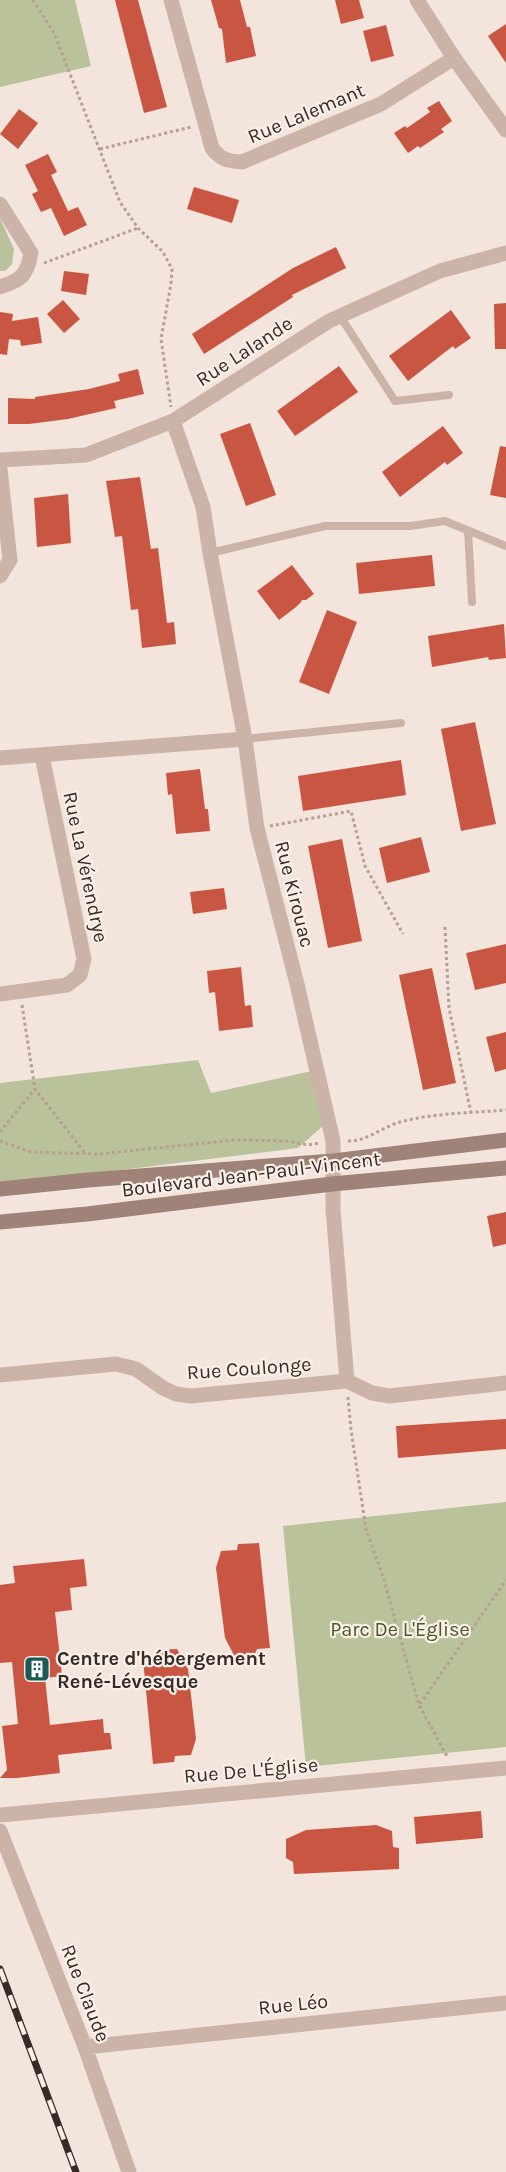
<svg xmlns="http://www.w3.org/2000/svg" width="506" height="2172" viewBox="0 0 506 2172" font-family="Karla,sans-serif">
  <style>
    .green { fill: #b9c29b }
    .building { fill: #c95543 }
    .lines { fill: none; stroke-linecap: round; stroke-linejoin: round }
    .path { stroke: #b79e91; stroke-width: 3; stroke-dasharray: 3 3; stroke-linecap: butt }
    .lane { stroke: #cbb4a7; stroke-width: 8 }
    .street { stroke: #cbb4a7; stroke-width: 15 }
    .secondary { stroke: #9f8278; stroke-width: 15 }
    .rail-casing { stroke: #372b28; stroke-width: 7 }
    .rail { stroke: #faf0e8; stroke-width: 4.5; stroke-dasharray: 14; stroke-linecap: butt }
    .labels { text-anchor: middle; stroke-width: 4.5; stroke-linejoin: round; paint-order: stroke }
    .street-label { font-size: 20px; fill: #372b28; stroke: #faf0e8 }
    .park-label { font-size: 20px; fill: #4b562b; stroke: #faf0e8 }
    .poi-label { font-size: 20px; font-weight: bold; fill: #372b28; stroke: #faf0e8; text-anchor: start }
  </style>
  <rect width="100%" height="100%" fill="#f3e5dc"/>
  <path class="green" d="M 0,0 L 75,0 L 91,66 L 0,87 Z
    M 0,218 L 14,249 L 12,264 L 5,271 L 0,271 Z
    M 198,1060 L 211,1093 L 312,1071 L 324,1125 L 298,1148 L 0,1185 L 0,1083 Z
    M 506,1502 L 506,1747 L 306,1767 L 283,1526 Z"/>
  <path class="building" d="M 115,0 L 138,0 L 167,107 L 144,113 Z
    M 211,0 L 240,0 L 247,27 L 250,27 L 256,56 L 226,63 L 222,29 L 219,28 Z
    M 335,0 L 359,0 L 364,18 L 341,24 Z
    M 506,24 L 506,63 L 488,36 Z
    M 386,25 L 394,56 L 371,62 L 363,31 Z
    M 439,101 L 452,121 L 441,129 L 444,132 L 420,148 L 418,146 L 408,153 L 394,133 L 405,126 L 407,128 L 430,112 L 427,108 Z
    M 19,109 L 38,123 L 18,149 L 0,134 Z
    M 48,154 L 57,172 L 51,175 L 68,211 L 78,207 L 87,225 L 64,236 L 51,208 L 41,212 L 32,194 L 38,191 L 25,165 Z
    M 194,187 L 239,200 L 232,223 L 187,209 Z
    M 336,247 L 346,268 L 292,295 L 293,297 L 204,354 L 192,334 L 293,268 Z
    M 64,271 L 89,274 L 86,295 L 61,291 Z
    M 63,300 L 80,319 L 64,333 L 47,314 Z
    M 506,303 L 506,349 L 495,349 L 494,304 Z
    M 451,310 L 471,338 L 455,349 L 453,346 L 408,381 L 389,356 Z
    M 0,312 L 13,314 L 12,321 L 38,317 L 42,343 L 21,346 L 20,340 L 9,339 L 7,355 L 0,354 Z
    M 339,366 L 358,392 L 295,436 L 277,411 Z
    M 138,369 L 144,394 L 114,401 L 116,408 L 68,419 L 29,424 L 8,424 L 8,398 L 35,399 L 35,397 L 89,389 L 120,381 L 118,374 Z
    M 250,423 L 276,495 L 246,506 L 220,434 Z
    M 443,426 L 463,453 L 447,465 L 445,462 L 400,497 L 382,472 Z
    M 500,446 L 506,447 L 506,498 L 490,495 Z
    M 140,477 L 151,549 L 158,548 L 167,623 L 174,622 L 176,644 L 142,648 L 138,609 L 131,610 L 122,536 L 115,537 L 106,481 Z
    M 68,494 L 71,543 L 37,547 L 34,498 Z
    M 432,555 L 435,586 L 359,594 L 356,563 Z
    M 292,565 L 314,594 L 306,600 L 301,600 L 302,601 L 296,607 L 279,620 L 257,591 Z
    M 327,610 L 357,622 L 329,694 L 299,682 Z
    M 504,624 L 506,658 L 489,660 L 488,657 L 432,667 L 428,636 Z
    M 475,722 L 496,824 L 461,831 L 441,729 Z
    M 401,760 L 406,795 L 303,811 L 298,776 Z
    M 200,769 L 205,809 L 208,809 L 210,831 L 176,834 L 172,794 L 168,795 L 166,773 Z
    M 421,837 L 430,872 L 387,883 L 379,848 Z
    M 342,839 L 362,941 L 328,948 L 308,846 Z
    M 224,888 L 227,909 L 193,914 L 190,892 Z
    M 506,944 L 506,983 L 475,990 L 466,953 Z
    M 241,967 L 245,1006 L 251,1005 L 253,1027 L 219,1031 L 215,992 L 209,993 L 207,971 Z
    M 432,968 L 456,1083 L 423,1090 L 399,975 Z
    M 506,1032 L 506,1069 L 495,1072 L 486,1037 Z
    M 506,1212 L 506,1244 L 493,1247 L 487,1216 Z
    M 506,1419 L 506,1449 L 398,1458 L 396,1426 Z
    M 259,1543 L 270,1648 L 257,1649 L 254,1656 L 235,1657 L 225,1638 L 216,1568 L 221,1551 L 237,1550 L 238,1544 Z
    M 84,1559 L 87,1586 L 70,1588 L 72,1610 L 55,1612 L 62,1676 L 45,1678 L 50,1725 L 103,1719 L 104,1733 L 110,1733 L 112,1749 L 58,1755 L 60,1773 L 17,1778 L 0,1778 L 7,1770 L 2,1726 L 18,1724 L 12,1662 L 0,1663 L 0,1585 L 15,1583 L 13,1566 Z
    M 177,1649 L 188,1669 L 196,1739 L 191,1755 L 175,1756 L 174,1762 L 153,1764 L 143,1659 L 155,1658 L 158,1650 Z
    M 481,1811 L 483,1838 L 416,1844 L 414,1817 Z
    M 376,1825 L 392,1831 L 393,1847 L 399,1848 L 399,1869 L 294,1874 L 293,1862 L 286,1858 L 286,1839 L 306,1830 Z"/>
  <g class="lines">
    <path class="path" d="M 33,0 L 54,33 L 120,202 L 138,228 L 163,252 L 172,269 L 171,284 L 161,339 L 171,407
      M 100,149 L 191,127
      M 44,263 L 138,228
      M 270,826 L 351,811 L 365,866 L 403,934
      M 445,927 L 449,1008 L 471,1113
      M 22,1005 L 35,1089 L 85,1153
      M 0,1132 L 35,1089
      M 0,1141 L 31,1152 L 98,1154 L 235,1140 L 287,1141 L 308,1145 L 320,1143
      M 348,1141 C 366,1142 382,1127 400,1122 C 433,1113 471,1113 506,1110
      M 348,1397 L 351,1430 L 366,1529 L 384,1580 L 419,1705 L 448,1758
      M 420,1704 L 506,1580"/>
    <path class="lane" d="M 340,316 L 395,401 L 449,395
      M 468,531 L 472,602
      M 210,553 L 325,526 L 410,526 L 445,521 L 506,546
      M 245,739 L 401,723"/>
    <path class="street" d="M 171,0 L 212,148 C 221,160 228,161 242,162 L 381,104 L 454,58
      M 417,0 L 454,58 L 506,130
      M 0,204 L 31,253 C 27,276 21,280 0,287
      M 173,421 L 203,507 L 210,553 L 245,739 L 257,828 L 297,984 L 333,1141 L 333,1209 L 347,1381
      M 0,460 L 86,455 L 173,421 L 329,321 L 440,271 L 506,253
      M 0,469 L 10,560 L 0,576
      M 0,758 L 245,739
      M 0,994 L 67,985 L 80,975 L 84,959 L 42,756
      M 0,1375 L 116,1364 L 136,1369 L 163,1388 L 176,1394 L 191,1396 L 347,1381 L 372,1393 L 389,1396 L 506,1383
      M 0,1815 L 506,1768
      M 0,1831 L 85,2047 L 129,2172
      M 85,2047 L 506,2003"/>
    <path class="secondary" d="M 0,1189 L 88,1180 L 333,1161 L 506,1140
      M 0,1222 L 87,1214 L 332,1184 L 506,1168"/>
    <defs>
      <path id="rail" d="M 0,1969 L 76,2172"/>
    </defs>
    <use href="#rail" class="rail-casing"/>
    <use href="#rail" class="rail"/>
  </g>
  <defs>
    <symbol id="building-square" viewBox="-11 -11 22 22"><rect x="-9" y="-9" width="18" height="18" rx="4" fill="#1c5a58" stroke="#faf0e8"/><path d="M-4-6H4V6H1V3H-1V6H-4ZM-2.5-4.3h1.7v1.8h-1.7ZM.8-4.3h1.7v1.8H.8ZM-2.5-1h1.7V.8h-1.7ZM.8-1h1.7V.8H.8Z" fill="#fff"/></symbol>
  </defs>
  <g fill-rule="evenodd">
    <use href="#building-square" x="22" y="1654" width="30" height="30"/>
  </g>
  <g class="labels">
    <g class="street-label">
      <text transform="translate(306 113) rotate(-23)" y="7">Rue Lalemant</text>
      <text transform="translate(244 351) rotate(-33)" y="7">Rue Lalande</text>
      <text transform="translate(86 867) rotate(78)" y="7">Rue La Vérendrye</text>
      <text transform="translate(295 894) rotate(76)" y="7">Rue Kirouac</text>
      <text transform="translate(251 1174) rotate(-7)" y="7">Boulevard Jean-Paul-Vincent</text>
      <text transform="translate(249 1368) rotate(-4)" y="7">Rue Coulonge</text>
      <text transform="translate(251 1770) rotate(-5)" y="7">Rue De L'Église</text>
      <text transform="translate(86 1993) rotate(69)" y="7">Rue Claude</text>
      <text transform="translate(293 2004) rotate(-6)" y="7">Rue Léo</text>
    </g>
    <g class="park-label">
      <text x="400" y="1636">Parc De L'Église</text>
    </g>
    <g class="poi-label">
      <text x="57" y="1665">Centre d'hébergement<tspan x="57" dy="23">René-Lévesque</tspan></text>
    </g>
  </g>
</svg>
